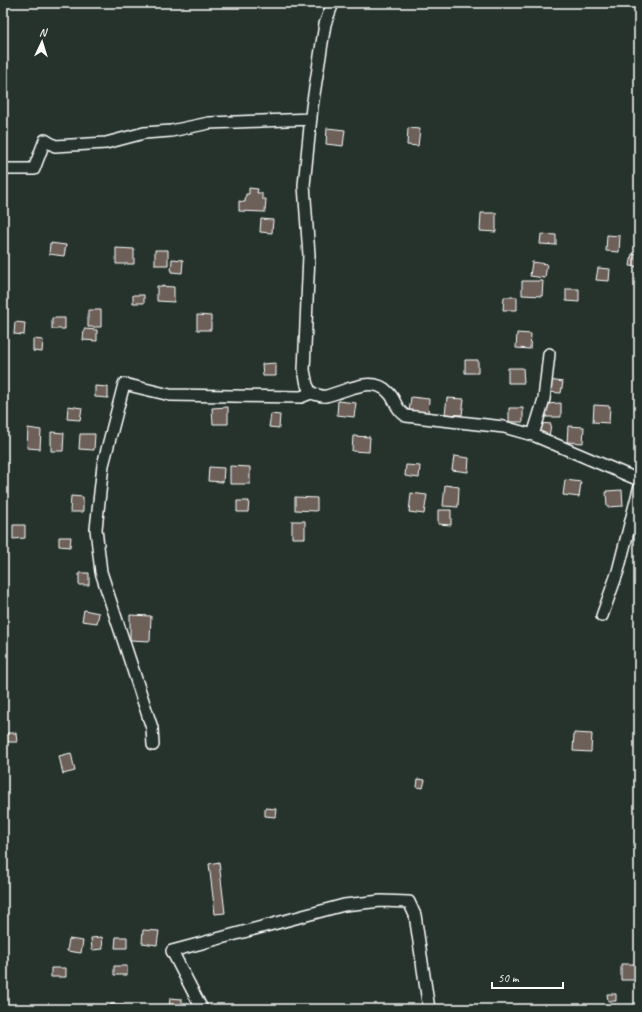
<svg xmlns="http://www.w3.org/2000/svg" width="642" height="1012" viewBox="0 0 642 1012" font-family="Caveat,sans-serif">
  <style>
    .building { fill: #6c6059; stroke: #fff }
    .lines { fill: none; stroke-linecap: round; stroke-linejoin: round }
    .minor-casing { stroke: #fff; stroke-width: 14 }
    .minor { stroke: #26332d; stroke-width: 11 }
  </style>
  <rect width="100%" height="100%" fill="#26332d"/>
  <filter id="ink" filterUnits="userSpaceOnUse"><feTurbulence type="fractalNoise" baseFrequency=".025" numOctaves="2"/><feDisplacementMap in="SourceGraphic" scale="8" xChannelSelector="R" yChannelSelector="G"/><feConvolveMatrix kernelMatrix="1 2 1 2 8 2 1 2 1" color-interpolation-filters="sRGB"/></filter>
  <g filter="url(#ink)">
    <path class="building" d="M 327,128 L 345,130 L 343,146 L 326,144 Z
      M 408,128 L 420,129 L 418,146 L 407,145 Z
      M 249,188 L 258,189 L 257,193 L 262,193 L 262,199 L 266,199 L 265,212 L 239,211 L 239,201 L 245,202 L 246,194 L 249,194 Z
      M 481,213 L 496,213 L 496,232 L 480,231 Z
      M 261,219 L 273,220 L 272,233 L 260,232 Z
      M 541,234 L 556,235 L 556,245 L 540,244 Z
      M 607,235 L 620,236 L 619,252 L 606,251 Z
      M 50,243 L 66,245 L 64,256 L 49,254 Z
      M 116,248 L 134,249 L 134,264 L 116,264 Z
      M 155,250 L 168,250 L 168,265 L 155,265 Z
      M 632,254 L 639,255 L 639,267 L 630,266 Z
      M 172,259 L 183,260 L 182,273 L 171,272 Z
      M 532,262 L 547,264 L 545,278 L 530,276 Z
      M 598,268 L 610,269 L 609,281 L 596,280 Z
      M 522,281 L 543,281 L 542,296 L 522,295 Z
      M 157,286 L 174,287 L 174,302 L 157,301 Z
      M 566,289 L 579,289 L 579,302 L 566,301 Z
      M 133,295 L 144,295 L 144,303 L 133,303 Z
      M 504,297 L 517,297 L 517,310 L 503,310 Z
      M 88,310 L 101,310 L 101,327 L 88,327 Z
      M 197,315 L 211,316 L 211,330 L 197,330 Z
      M 52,318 L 65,318 L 65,329 L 52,329 Z
      M 15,322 L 25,323 L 24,335 L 14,334 Z
      M 84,329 L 97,330 L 97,341 L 83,340 Z
      M 517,333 L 531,334 L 530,349 L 516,348 Z
      M 33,339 L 43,340 L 42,352 L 33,351 Z
      M 465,360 L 478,360 L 478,373 L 465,373 Z
      M 276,363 L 276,376 L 263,376 L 262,364 Z
      M 508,368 L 523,368 L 524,383 L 508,383 Z
      M 549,380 L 563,382 L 561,393 L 547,392 Z
      M 95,386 L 108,387 L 108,398 L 95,397 Z
      M 411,397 L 429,399 L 428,414 L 409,412 Z
      M 447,398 L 464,399 L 462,415 L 445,414 Z
      M 338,401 L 356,403 L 354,417 L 337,415 Z
      M 561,403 L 561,417 L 546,417 L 546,404 Z
      M 594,405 L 610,406 L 609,423 L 593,422 Z
      M 68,406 L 82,408 L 80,420 L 67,419 Z
      M 228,407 L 228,424 L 213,424 L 212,408 Z
      M 509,408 L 523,408 L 523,422 L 509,422 Z
      M 271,414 L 280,415 L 279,428 L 269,427 Z
      M 541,423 L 551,424 L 549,437 L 539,435 Z
      M 568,426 L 584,427 L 583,443 L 567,442 Z
      M 28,428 L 41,430 L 40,449 L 27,448 Z
      M 51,432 L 64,433 L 63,451 L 51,451 Z
      M 80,434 L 95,434 L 94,450 L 79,449 Z
      M 353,436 L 370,437 L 369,452 L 352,451 Z
      M 454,456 L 469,458 L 468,472 L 452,470 Z
      M 406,465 L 420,466 L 419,478 L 405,476 Z
      M 230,466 L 250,467 L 250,484 L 230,484 Z
      M 209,467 L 224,468 L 223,482 L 208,481 Z
      M 565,480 L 581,482 L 579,497 L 563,495 Z
      M 445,485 L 459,487 L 458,507 L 443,506 Z
      M 622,490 L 623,506 L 607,507 L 606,491 Z
      M 411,493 L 427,495 L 424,514 L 409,512 Z
      M 71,496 L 83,497 L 83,512 L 70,512 Z
      M 295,497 L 317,498 L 317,511 L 295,510 Z
      M 237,501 L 249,501 L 248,512 L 237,512 Z
      M 438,510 L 451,510 L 451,525 L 438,524 Z
      M 292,521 L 305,521 L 305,538 L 292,538 Z
      M 13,525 L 25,525 L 25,538 L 13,539 Z
      M 59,537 L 71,537 L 70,547 L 59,546 Z
      M 79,573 L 89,573 L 89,585 L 79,585 Z
      M 84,610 L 99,613 L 97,623 L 82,621 Z
      M 130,615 L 151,616 L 150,641 L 130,640 Z
      M 7,733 L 16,733 L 17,742 L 8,742 Z
      M 574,733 L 592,734 L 591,752 L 573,751 Z
      M 71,753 L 75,771 L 63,774 L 59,756 Z
      M 418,779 L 425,780 L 423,788 L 417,787 Z
      M 265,808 L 276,809 L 275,817 L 265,816 Z
      M 219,862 L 225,913 L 215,914 L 209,864 Z
      M 143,930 L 159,931 L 157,945 L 142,943 Z
      M 102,937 L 103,949 L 92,950 L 91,938 Z
      M 116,937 L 127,937 L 127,948 L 115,948 Z
      M 69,939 L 83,941 L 81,953 L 67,951 Z
      M 621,964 L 639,964 L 639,980 L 621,980 Z
      M 114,966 L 127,966 L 127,975 L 114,975 Z
      M 51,968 L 66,968 L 66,977 L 51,977 Z
      M 607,994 L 616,994 L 616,1001 L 608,1001 Z
      M 170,998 L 182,999 L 182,1009 L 169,1009 Z
      M 111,1004 L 123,1004 L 123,1009 L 111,1009 Z"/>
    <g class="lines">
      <defs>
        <path id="minor" d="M 333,3 L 325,24 L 312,107 L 304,185 L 309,255 L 304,370 L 307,385 L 311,393 C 316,394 322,397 326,396 C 344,392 372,375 388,392 C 397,400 393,407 406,416 L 504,427 L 533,435 L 639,480
          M 3,169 L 34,169 L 45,140 L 55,146 L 106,143 L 144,133 L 171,131 L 209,123 L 311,119
          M 533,435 L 544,399 L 549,354
          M 602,616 L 618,571 L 639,489
          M 153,745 L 152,728 L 101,572 L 96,529 L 103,465 L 124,384 L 170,395 L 301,397 L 311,393
          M 202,1009 L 172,951 L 344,905 L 381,901 L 409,902 L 415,915 L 429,1009"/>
      </defs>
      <use href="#minor" class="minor-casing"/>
      <use href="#minor" class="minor"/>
    </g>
  </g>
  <rect width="642" height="1012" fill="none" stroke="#26332d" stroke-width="16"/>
  <rect x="8" y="8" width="626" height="996" fill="none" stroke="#fff" stroke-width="1.5" filter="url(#ink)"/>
  <g transform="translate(42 42) rotate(4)" stroke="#26332d" stroke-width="3" paint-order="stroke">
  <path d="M0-3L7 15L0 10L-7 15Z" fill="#ffffff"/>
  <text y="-6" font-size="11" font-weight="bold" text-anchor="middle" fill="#ffffff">N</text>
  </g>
  <path d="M492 982v6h71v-6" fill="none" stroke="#ffffff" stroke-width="2"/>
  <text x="498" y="982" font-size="12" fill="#ffffff" stroke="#26332d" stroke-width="3" paint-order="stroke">50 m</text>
</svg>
